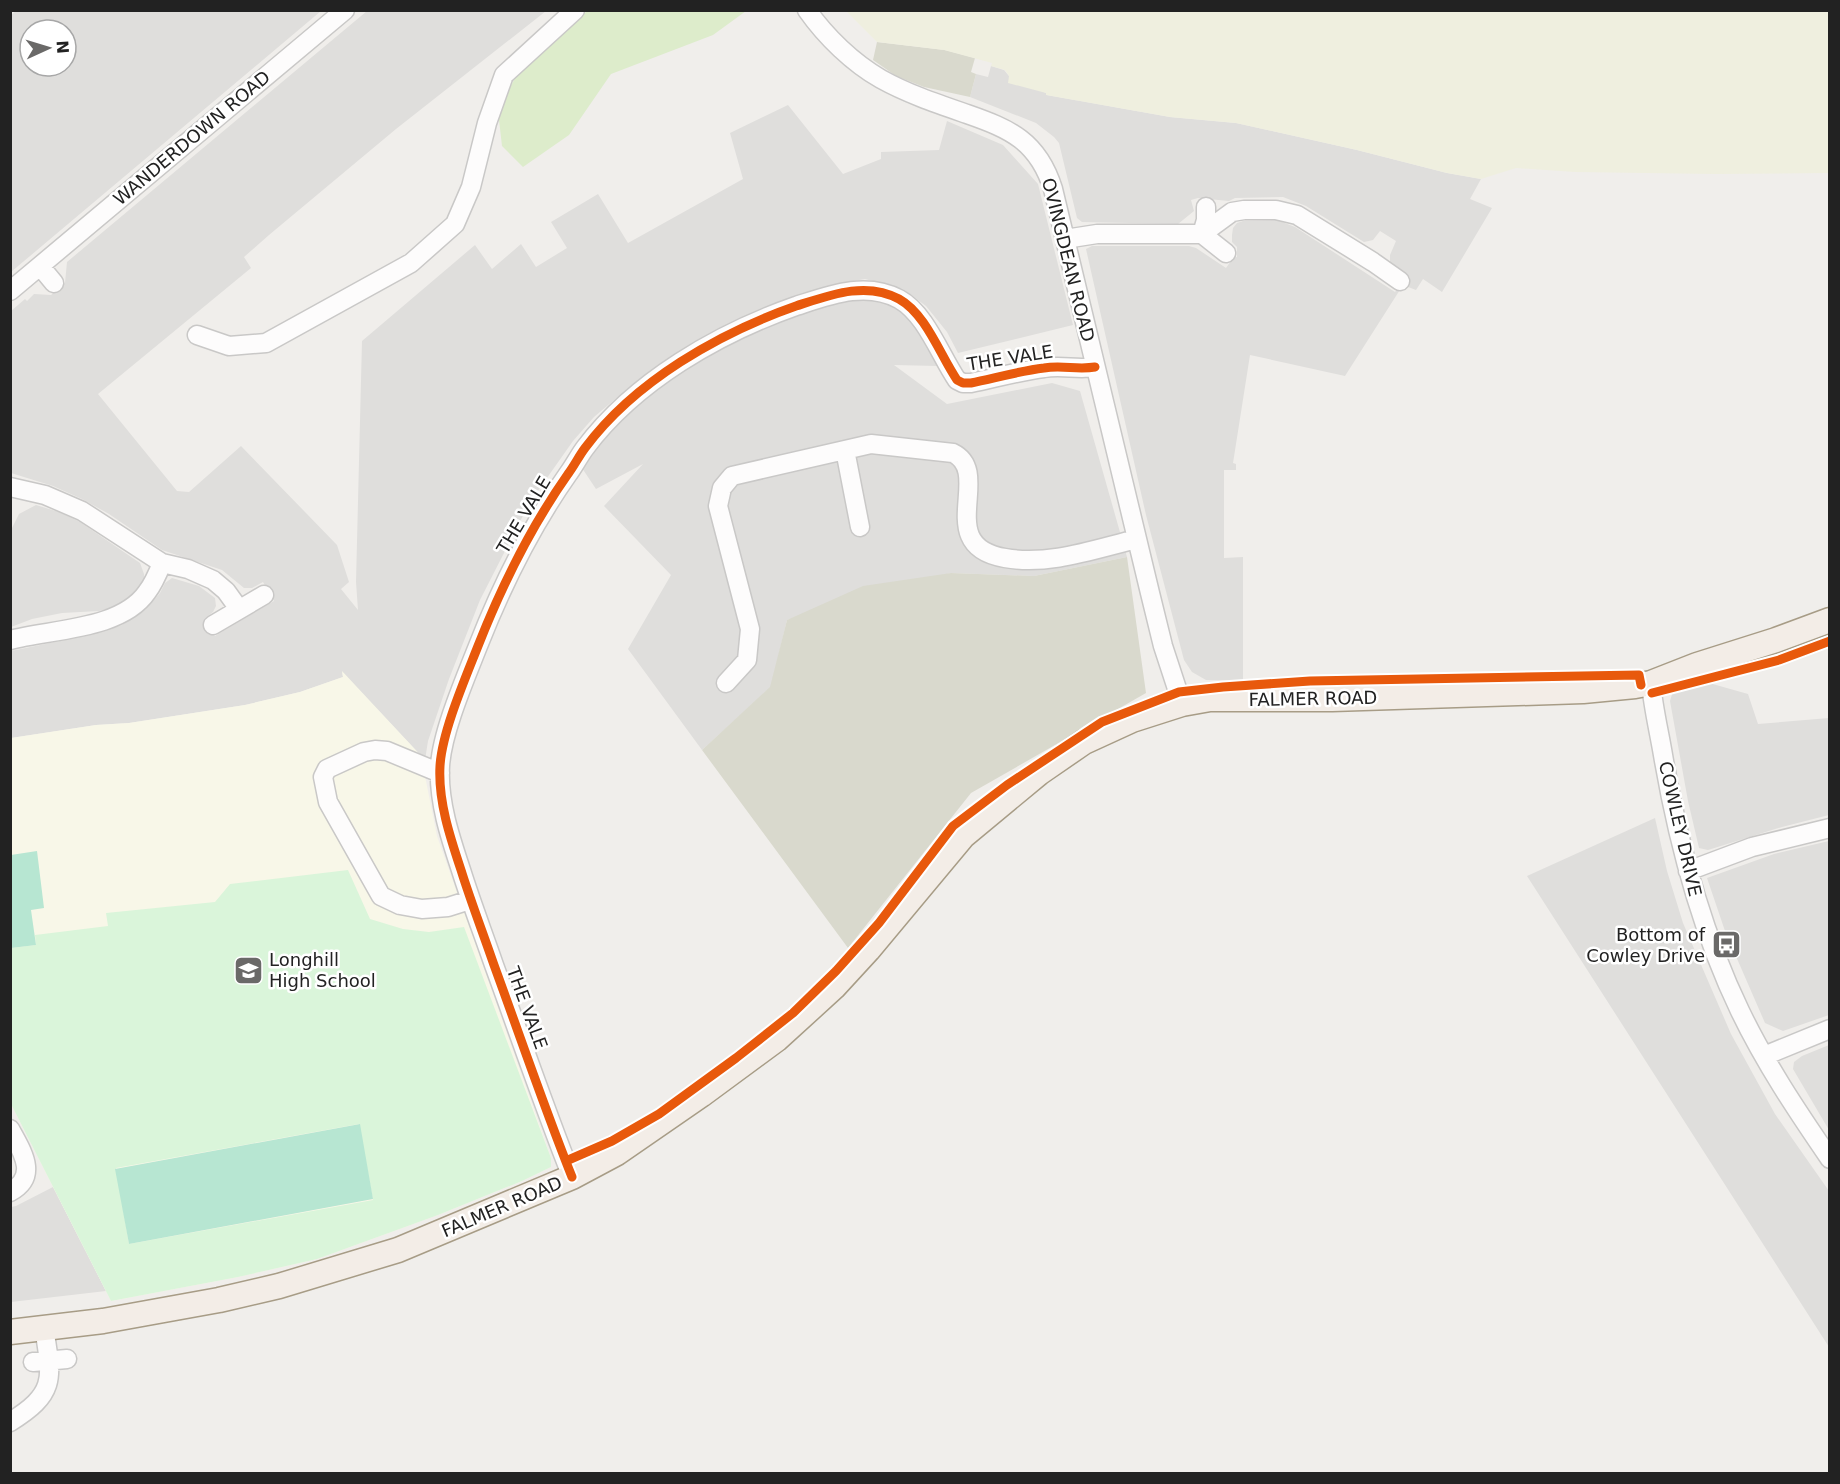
<svg xmlns="http://www.w3.org/2000/svg" width="1840" height="1484" viewBox="0 0 1840 1484" font-family="'DejaVu Sans',sans-serif">
  <style>
    .residential { fill: #dfdedc; fill-rule: evenodd }
    .education { fill: #f8f7e8 }
    .construction { fill: #d9d9cd }
    .farmland { fill: #efefdf }
    .grass { fill: #ddeccb }
    .park { fill: #daf5da; fill-rule: evenodd }
    .pitch { fill: #b7e6d2 }
    .lines { fill: none; stroke-linecap: round; stroke-linejoin: round }
    .minor-casing { stroke: #c9c8c7; stroke-width: 21 }
    .major-casing { stroke: #a79c86; stroke-width: 27 }
    .minor { stroke: #fdfcfc; stroke-width: 18 }
    .major { stroke: #f3ede7; stroke-width: 24 }
    .cycleway-casing { stroke: #fff; stroke-width: 13 }
    .cycleway { stroke: #e8590c; stroke-width: 9 }
    .labels { text-anchor: middle; stroke-width: 5; stroke-linejoin: round; paint-order: stroke }
    .street-label { font-size: 18px; fill: #222; stroke: #fff }
    .poi-label { font-size: 18px; fill: #222; stroke: #fff; text-anchor: end }
  </style>
  <rect width="100%" height="100%" fill="#f0eeeb"/>
  <path class="residential" d="M 17,10 L 321,10 L 321,11 L 11,272 L 10,16 ZM 30,30 L 66,30 L 66,66 L 30,66 Z
    M 367,11 L 546,11 L 396,129 L 269,235 L 244,257 L 251,268 L 98,394 L 177,491 L 189,492 L 241,446 L 337,545 L 349,582 L 341,589 L 358,610 L 356,582 L 362,341 L 475,245 L 492,269 L 521,244 L 536,267 L 567,248 L 551,222 L 598,194 L 628,243 L 743,179 L 730,133 L 788,105 L 843,174 L 881,159 L 881,152 L 939,150 L 947,121 L 1003,145 L 1038,184 L 1073,325 L 958,353 L 947,332 L 926,306 L 903,289 L 865,279 L 831,285 L 751,315 L 685,348 L 620,395 L 594,417 L 573,441 L 530,502 L 480,600 L 449,679 L 428,741 L 425,760 L 342,672 L 343,677 L 300,692 L 245,705 L 129,723 L 96,725 L 11,738 L 11,651 L 94,634 L 122,625 L 146,609 L 160,593 L 165,583 L 172,578 L 199,586 L 215,598 L 216,606 L 213,612 L 204,619 L 215,636 L 274,601 L 263,582 L 252,588 L 244,588 L 222,570 L 162,550 L 109,514 L 82,499 L 53,486 L 11,473 L 11,311 L 25,299 L 27,301 L 34,294 L 51,295 L 65,283 L 67,262 Z
    M 991,66 L 1004,70 L 1009,76 L 1046,93 L 1047,95 L 1170,117 L 1236,123 L 1357,150 L 1447,173 L 1481,179 L 1470,199 L 1492,208 L 1442,292 L 1423,279 L 1416,290 L 1403,285 L 1345,376 L 1250,355 L 1233,463 L 1236,464 L 1236,470 L 1224,470 L 1224,558 L 1243,557 L 1243,681 L 1206,680 L 1192,672 L 1184,660 L 1146,515 L 1086,249 L 1092,246 L 1189,246 L 1196,248 L 1226,268 L 1233,258 L 1237,257 L 1237,247 L 1232,242 L 1232,235 L 1233,228 L 1237,223 L 1243,221 L 1277,220 L 1295,227 L 1395,292 L 1403,281 L 1410,278 L 1390,262 L 1390,255 L 1396,241 L 1380,231 L 1373,240 L 1364,242 L 1306,206 L 1283,197 L 1235,198 L 1229,201 L 1198,198 L 1191,200 L 1194,211 L 1178,224 L 1082,222 L 1077,218 L 1059,143 L 1054,137 L 1036,123 L 970,97 L 976,74 L 988,77 Z
    M 871,295 L 909,314 L 938,366 L 894,365 L 947,404 L 1052,383 L 1080,391 L 1127,557 L 1034,576 L 951,573 L 787,620 L 771,687 L 702,750 L 628,649 L 671,575 L 604,506 L 643,464 L 596,489 L 580,465 L 647,390 L 685,365 L 794,312 Z
    M 36,505 L 59,512 L 80,522 L 140,563 L 144,574 L 144,580 L 130,597 L 114,607 L 99,611 L 62,613 L 32,619 L 11,627 L 11,530 L 19,514 Z
    M 1702,681 L 1748,694 L 1758,724 L 1829,718 L 1829,815 L 1782,827 L 1708,850 L 1699,848 L 1688,801 L 1670,701 L 1673,691 Z
    M 1655,818 L 1667,871 L 1683,923 L 1731,1034 L 1775,1114 L 1829,1191 L 1829,1347 L 1527,876 Z
    M 1829,841 L 1829,1015 L 1783,1031 L 1765,1023 L 1725,931 L 1707,878 L 1774,854 Z
    M 1829,1045 L 1830,1045 L 1829,1130 L 1793,1069 L 1794,1062 L 1802,1056 Z
    M 53,1187 L 106,1291 L 11,1302 L 11,1207 L 16,1206 Z"/>
  <path class="education" d="M 342,671 L 425,760 L 423,766 L 437,836 L 551,1158 L 551,1167 L 522,1181 L 438,1215 L 317,1259 L 238,1277 L 111,1301 L 11,1104 L 11,738 L 96,725 L 129,723 L 245,705 L 300,692 L 343,677 Z"/>
  <path class="construction" d="M 877,42 L 945,50 L 975,58 L 971,72 L 976,74 L 970,97 L 924,87 L 896,76 L 873,60 Z
    M 1127,557 L 1146,693 L 971,793 L 848,948 L 702,750 L 770,687 L 787,620 L 863,586 L 951,573 L 1034,576 Z"/>
  <path class="farmland" d="M 846,11 L 1829,11 L 1829,173 L 1715,174 L 1575,172 L 1516,168 L 1481,179 L 1447,173 L 1357,150 L 1236,123 L 1170,117 L 1046,95 L 1046,93 L 1008,83 L 1009,76 L 1005,70 L 991,66 L 992,63 L 944,50 L 877,42 Z"/>
  <path class="grass" d="M 587,11 L 746,11 L 713,35 L 611,74 L 569,135 L 523,167 L 502,146 L 498,111 L 518,72 Z"/>
  <path class="park" d="M 348,870 L 370,919 L 403,929 L 429,932 L 464,927 L 551,1158 L 551,1167 L 522,1181 L 438,1215 L 317,1259 L 238,1277 L 111,1301 L 11,1104 L 11,948 L 36,945 L 35,935 L 108,926 L 106,913 L 215,902 L 230,884 ZM 359,1124 L 373,1200 L 129,1244 L 116,1168 Z"/>
  <path class="pitch" d="M 37,851 L 44,908 L 31,910 L 36,945 L 11,948 L 11,855 Z
    M 360,1124 L 373,1199 L 129,1244 L 115,1169 Z"/>
  <g class="lines">
    <defs>
      <path id="minor" d="M 807,10 C 826,37 853,63 881,79 C 908,94 938,104 967,114 C 1010,129 1038,141 1053,189 L 1150,593 L 1163,646 L 1182,704
        M 1206,207 L 1206,220 L 1202,234 L 1226,253
        M 1065,239 L 1097,234 L 1202,234 L 1232,212 L 1244,210 L 1276,210 L 1297,215 L 1373,262 L 1400,281
        M 40,266 L 54,283
        M 10,291 L 345,10
        M 197,335 L 229,346 L 266,343 L 411,263 L 455,224 L 471,187 L 487,123 L 504,75 L 575,10
        M 845,450 L 860,527
        M 10,487 L 45,495 L 82,511 L 162,563 L 188,569 L 213,580 L 226,591 L 239,609
        M 213,625 L 264,595
        M 10,640 C 51,629 121,630 147,592 C 154,583 158,573 162,563
        M 726,683 L 747,660 L 750,629 L 718,506 L 722,488 L 732,476 L 871,444 L 953,453 C 994,473 932,546 1005,558 C 1049,566 1095,549 1137,539
        M 1651,683 C 1653,707 1659,731 1663,755 C 1678,843 1701,930 1740,1011 C 1765,1063 1797,1111 1830,1159
        M 440,773 L 387,751 L 375,750 L 364,752 L 327,769 L 323,777 L 328,802 L 381,896 L 400,905 L 422,909 L 448,907 L 470,900
        M 1688,871 L 1752,847 L 1830,828
        M 1764,1056 L 1830,1029
        M 10,1129 C 21,1150 40,1176 10,1192
        M 572,1177 C 544,1107 520,1036 494,965 C 483,933 471,902 461,870 C 450,837 438,801 440,766 C 442,732 465,679 478,646 C 502,585 530,528 568,474 C 574,466 579,456 585,448 C 635,381 719,333 796,306 C 830,295 866,281 899,299 C 926,314 940,355 957,380 L 963,383 L 971,383 C 995,378 1020,371 1044,368 C 1062,365 1078,370 1095,367
        M 33,1362 L 67,1359
        M 10,1422 C 57,1393 52,1378 44,1328"/>
      <path id="major" d="M 10,1332 L 103,1321 L 219,1300 L 279,1286 L 398,1250 L 572,1177 L 617,1153 L 701,1095 L 777,1039 L 834,987 L 868,950 L 963,836 L 1039,773 L 1084,742 L 1132,720 L 1182,704 L 1210,699 L 1332,699 L 1583,691 L 1635,686 L 1651,683 L 1697,665 L 1776,640 L 1830,620"/>
    </defs>
    <use href="#minor" class="minor-casing"/>
    <use href="#major" class="major-casing"/>
    <use href="#minor" class="minor"/>
    <use href="#major" class="major"/>
    <defs>
      <path id="cycleway" d="M 1652,693 L 1779,660 L 1830,641
        M 566,1161 L 612,1141 L 659,1114 L 736,1058 L 793,1013 L 836,971 L 879,923 L 953,826 L 1007,785 L 1102,722 L 1179,692 L 1223,687 L 1310,681 L 1639,675 L 1641,685
        M 572,1177 C 544,1107 520,1036 494,965 C 483,933 471,902 461,870 C 450,837 438,801 440,766 C 442,732 465,679 478,646 C 502,585 530,528 568,474 C 574,466 579,456 585,448 C 635,381 719,333 796,306 C 830,295 866,281 899,299 C 926,314 940,355 957,380 L 963,383 L 971,383 C 995,378 1020,371 1044,368 C 1062,365 1078,370 1095,367"/>
    </defs>
    <use href="#cycleway" class="cycleway-casing"/>
    <use href="#cycleway" class="cycleway"/>
  </g>
  <defs>
    <symbol id="bus-square" viewBox="-11 -11 22 22"><rect x="-9" y="-9" width="18" height="18" rx="4" fill="#6a6968" stroke="#fff"/><path d="M-5-6H5V4H4V6H2V4H-2V6H-4V4H-5ZM-3.5-4V0h7V-4ZM-3.5 1.2v1.5H-2V1.2ZM2 1.2v1.5H3.5V1.2Z" fill="#fff"/></symbol>
    <symbol id="school-square" viewBox="-11 -11 22 22"><rect x="-9" y="-9" width="18" height="18" rx="4" fill="#6a6968" stroke="#fff"/><path d="M0-5L7-2L0 1L-7-2ZM-4 1L0 2.5L4 1V4Q0 6-4 4Z" fill="#fff"/></symbol>
  </defs>
  <g fill-rule="evenodd">
    <use href="#bus-square" x="1710" y="928" width="33" height="33"/>
    <use href="#school-square" x="232" y="954" width="33" height="33"/>
  </g>
  <g class="labels">
    <g class="street-label">
      <text transform="translate(192 138) rotate(-40)" y="6">WANDERDOWN ROAD</text>
      <text transform="translate(1068 260) rotate(76)" y="6">OVINGDEAN ROAD</text>
      <text transform="translate(1010 358) rotate(-9)" y="6">THE VALE</text>
      <text transform="translate(524 515) rotate(-59)" y="6">THE VALE</text>
      <text transform="translate(1313 699) rotate(-1)" y="6">FALMER ROAD</text>
      <text transform="translate(1680 829) rotate(77)" y="6">COWLEY DRIVE</text>
      <text transform="translate(527 1008) rotate(70)" y="6">THE VALE</text>
      <text transform="translate(502 1207) rotate(-23)" y="6">FALMER ROAD</text>
    </g>
    <g class="poi-label">
      <text x="1705" y="941">Bottom of<tspan x="1705" dy="21">Cowley Drive</tspan></text>
      <text x="269" y="966" text-anchor="start">Longhill<tspan x="269" dy="21">High School</tspan></text>
    </g>
  </g>
  <rect width="1840" height="1484" fill="none" stroke="#222222" stroke-width="24"/>
  <g transform="translate(48 48) rotate(86)"><circle r="28" fill="#ffffff" stroke="#a7a7a7" stroke-width="1.5"/>
  <path d="M0-4.5L10 22L0 15L-10 22Z" fill="#6a6968"/>
  <text y="-9" font-size="16" font-weight="bold" text-anchor="middle" fill="#222222">N</text>
  </g>
</svg>
